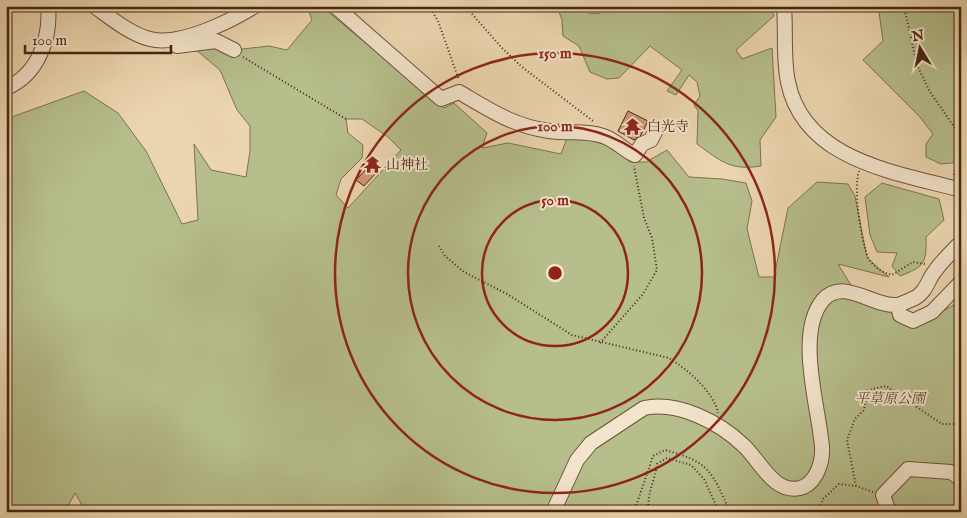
<svg xmlns="http://www.w3.org/2000/svg" width="967" height="518" viewBox="0 0 967 518" font-family="'IM FELL English','Noto Serif JP',serif">
  <style>
    .green { fill: #b6be8c; stroke: #7e724e; fill-rule: evenodd }
    .building { fill: #d39974; stroke: #452711 }
    .lines { fill: none; stroke-linecap: round; stroke-linejoin: round }
    .minor-casing { stroke: #6f5339; stroke-width: 16 }
    .path { stroke: #452711; stroke-width: 2; stroke-dasharray: 1 2.5; stroke-linecap: butt }
    .minor { stroke: #f3e4cc; stroke-width: 14 }
    .ring { fill: none; stroke: #8f2418; stroke-width: 2.5 }
    .labels { text-anchor: middle; stroke-width: 4; stroke-linejoin: round; paint-order: stroke }
    .poi-label { font-size: 14px; fill: #452711; stroke: #f3e4cc; text-anchor: start }
    .park-label { font-size: 14px; font-style: italic; fill: #5c452a; stroke: #f3e4cc }
    .centre { fill: #8f2418; stroke: #f3e4cc; stroke-width: 2.5 }
    .ring-label { font-size: 15px; text-anchor: middle; font-weight: bold; fill: #8f2418; stroke: #f3e4cc; stroke-width: 4; stroke-linejoin: round; paint-order: stroke }
  </style>
  <rect width="100%" height="100%" fill="#ecd6b0"/>
  <filter id="stains"><feTurbulence type="fractalNoise" baseFrequency=".004" numOctaves="4"/><feColorMatrix values="0 0 0 0 .2 0 0 0 0 .09 0 0 0 0 .02 0 0 0 .5 -.17"/></filter>
  <radialGradient id="worn" r=".72"><stop offset=".6" stop-color="#630" stop-opacity="0"/><stop offset="1" stop-color="#630" stop-opacity=".3"/></radialGradient>
  <path class="green" d="M 307,6 L 321,6 L 444,108 L 454,103 L 487,133 L 482,148 L 508,143 L 561,154 L 567,138 C 597,141 606,141 630,162 L 646,162 L 667,150 L 689,177 L 722,179 L 746,183 L 752,201 L 747,229 L 759,277 L 774,277 L 788,208 L 817,182 L 848,184 L 855,196 L 867,258 L 889,277 L 838,264 L 857,295 L 873,300 L 912,328 L 961,301 L 961,512 L 86,512 L 75,493 L 65,512 L 6,512 L 6,119 L 84,91 L 118,113 L 146,151 L 182,224 L 198,220 L 194,144 L 211,170 L 246,177 L 250,151 L 250,126 L 237,110 L 220,70 L 189,44 L 234,50 L 269,46 L 287,50 L 312,20 ZM 346,119 L 362,119 L 388,137 L 401,150 L 348,208 L 336,195 L 341,179 L 362,158 L 363,145 L 348,133 Z
    M 557,6 L 583,6 L 590,14 L 600,13 L 601,6 L 770,6 L 774,16 L 736,50 L 742,59 L 772,48 L 776,117 L 760,140 L 761,166 C 730,171 721,161 697,144 L 698,111 L 694,105 L 700,96 L 697,82 L 689,75 L 676,95 L 667,91 L 682,70 L 650,46 L 619,78 L 607,79 L 590,72 L 579,46 L 563,36 L 562,20 Z
    M 871,6 L 961,6 L 961,162 L 941,164 L 926,157 L 926,144 L 933,134 L 920,117 L 863,60 L 883,41 L 879,12 Z
    M 882,183 L 939,199 L 944,220 L 926,237 C 927,263 924,267 900,276 L 892,266 L 897,253 L 877,252 L 870,235 L 865,197 Z"/>
  <path class="building" d="M 628,111 L 648,121 L 641,135 L 634,140 L 618,131 Z
    M 370,165 L 377,172 L 364,186 L 356,180 Z"/>
  <g class="lines">
    <defs>
      <path id="minor" d="M 94,6 C 111,18 130,34 150,39 C 179,47 231,21 255,6
        M 335,6 L 441,99 L 459,92 C 490,110 513,126 549,131 C 567,134 586,130 603,136 C 616,140 623,150 635,155 L 642,144 L 651,140 L 656,130
        M 784,6 C 786,31 783,58 788,82 C 804,161 896,172 961,190
        M 177,46 L 216,41 L 234,50
        M 6,88 C 38,75 51,38 48,6
        M 898,305 L 900,315 L 913,321 L 932,312 L 961,282
        M 553,512 L 577,460 L 591,443 L 644,408 C 678,401 719,422 743,445 C 760,460 773,494 800,488 C 816,484 823,462 822,447 C 819,408 795,333 823,300 C 843,277 873,307 897,305 C 902,304 910,300 915,298 C 927,291 927,281 935,271 C 941,262 950,254 957,246 L 961,245
        M 889,512 L 883,495 L 908,469 L 951,472 L 961,479"/>
    </defs>
    <use href="#minor" class="minor-casing"/>
    <path class="path" d="M 429,6 L 438,21 L 459,80
      M 465,6 L 502,48 L 522,67 L 593,121
      M 904,6 L 917,65 L 930,92 L 959,134 L 960,152 L 954,175
      M 243,57 L 346,119
      M 859,171 C 853,188 861,241 868,257 C 874,268 881,272 892,275 L 913,262 L 925,264
      M 439,246 L 445,256 L 464,272 L 507,294 L 572,335 L 669,358 C 687,369 714,392 718,413
      M 600,343 L 643,294 L 657,270 L 652,238 L 644,218 L 634,166
      M 856,486 L 847,440 L 855,419 L 864,410 L 868,390 L 886,386 L 942,424 L 961,424
      M 634,512 L 653,456 L 665,450 C 710,462 712,472 730,512
      M 649,512 C 646,494 655,481 657,464 L 667,458 L 691,465 L 704,479 L 719,512
      M 818,512 L 823,499 L 839,484 L 856,486 L 873,492"/>
    <use href="#minor" class="minor"/>
  </g>
  <g class="ring">
    <circle cx="555" cy="273" r="73"/>
    <circle cx="555" cy="273" r="147"/>
    <circle cx="555" cy="273" r="220"/>
  </g>
  <defs>
    <symbol id="temple-bare" viewBox="-9 -9 18 18"><path d="M0-6L5-2H3V0L6.5 2.5H4V6H1.5V3h-3V6H-4V2.5H-6.5L-3 0V-2H-5Z" fill="#8f2418" stroke="#f3e4cc" stroke-width="2.5" paint-order="stroke"/></symbol>
  </defs>
  <g fill-rule="evenodd">
    <use href="#temple-bare" x="620" y="114" width="25" height="25"/>
    <use href="#temple-bare" x="360" y="152" width="25" height="25"/>
  </g>
  <g class="labels">
    <g class="poi-label">
      <text x="647" y="131">白光寺</text>
      <text x="386" y="169">山神社</text>
    </g>
    <g class="park-label">
      <text x="890" y="403">平草原公園</text>
    </g>
  </g>
  <circle cx="555" cy="273" r="8" class="centre"/>
  <g class="ring-label">
    <text x="555" y="58">150 m</text>
    <text x="555" y="131">100 m</text>
    <text x="555" y="205">50 m</text>
  </g>
  <rect width="967" height="518" fill="none" stroke="#ecd6b0" stroke-width="25"/>
  <rect x="8" y="8" width="952" height="503" fill="none" stroke="#452711" stroke-width="2.5"/>
  <rect x="12" y="12" width="942" height="493" fill="none" stroke="#452711"/>
  <g transform="translate(920 48) rotate(350)" stroke="#f3e4cc" stroke-width="4" paint-order="stroke">
  <path d="M0-4L9 19L0 12L-9 19Z" fill="#452711"/>
  <text y="-8" font-size="14" font-weight="bold" text-anchor="middle" fill="#452711">N</text>
  </g>
  <path d="M25 45v8h146v-8" fill="none" stroke="#452711" stroke-width="2.5"/>
  <text x="32" y="45" font-size="15" fill="#452711" stroke="#f3e4cc" stroke-width="4" paint-order="stroke">100 m</text>
  <rect width="100%" height="100%" filter="url(#stains)"/>
  <rect width="100%" height="100%" fill="url(#worn)"/>
</svg>
